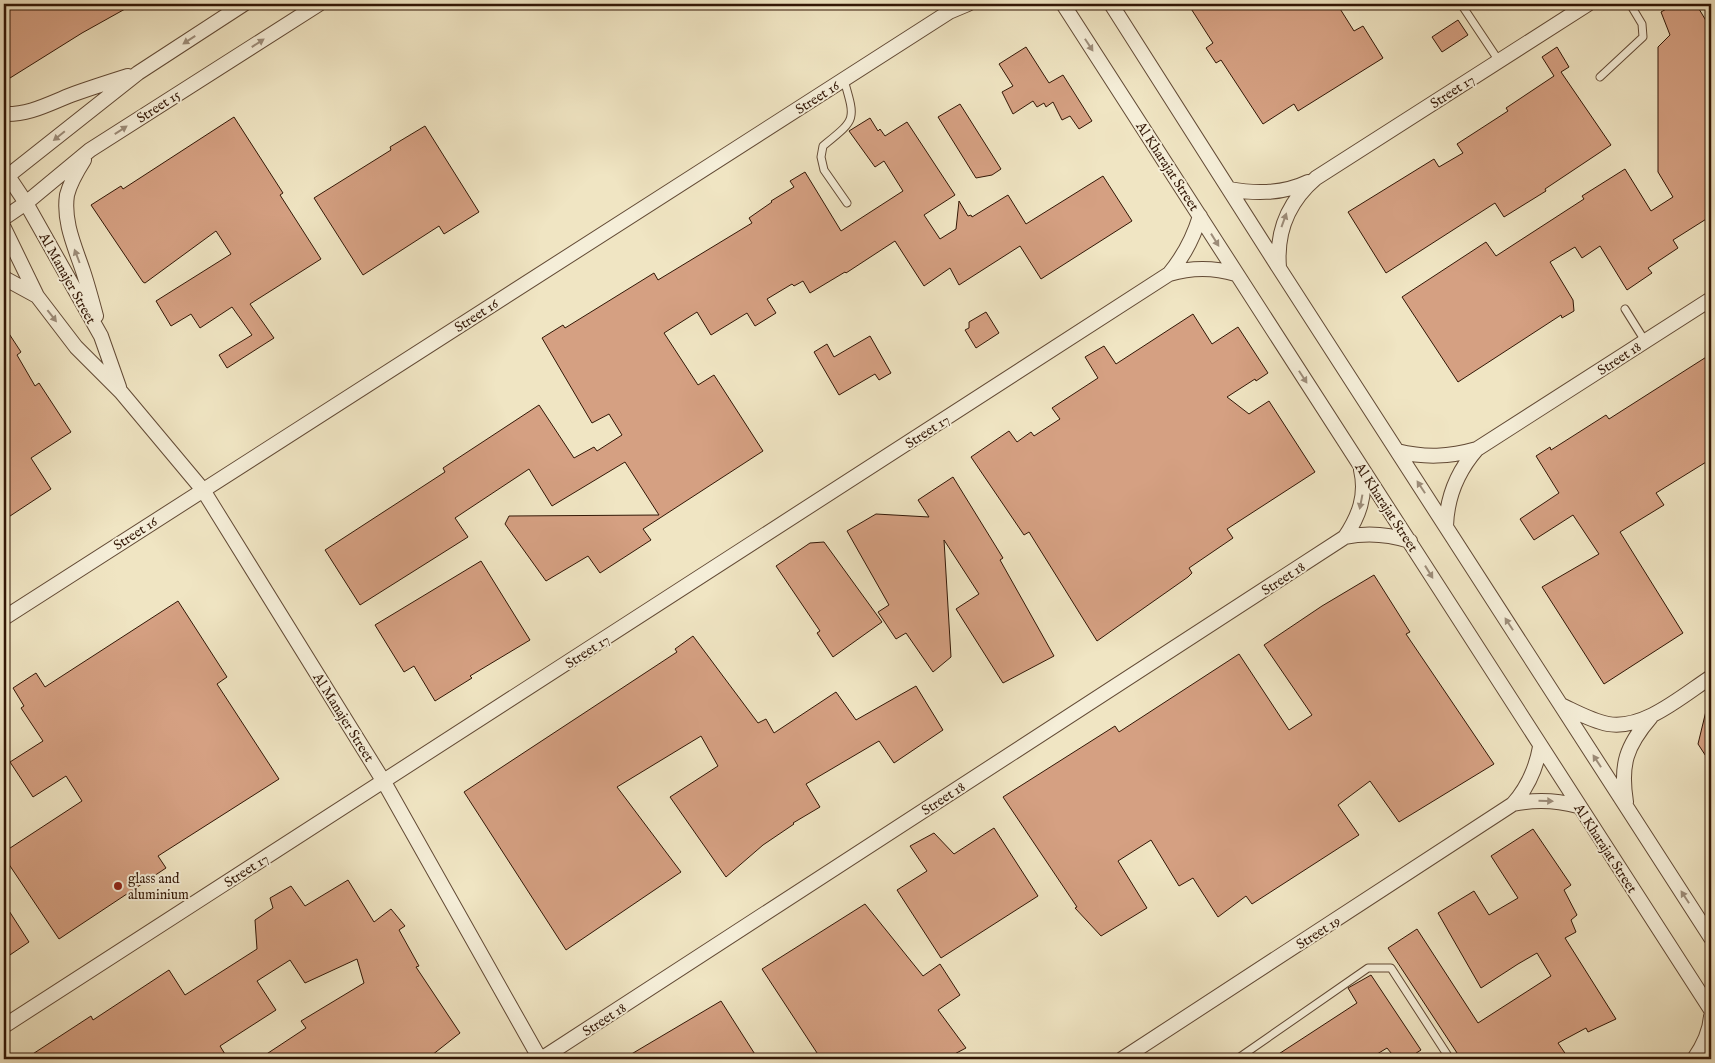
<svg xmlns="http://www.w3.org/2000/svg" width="1715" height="1063" viewBox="0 0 1715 1063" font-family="'IM FELL English',serif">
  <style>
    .building { fill: #d5a082; stroke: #321706 }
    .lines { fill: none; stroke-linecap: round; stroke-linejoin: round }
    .service-casing { stroke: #624a35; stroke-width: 9 }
    .minor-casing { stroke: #624a35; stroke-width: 16 }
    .service { stroke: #f5eed8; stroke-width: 7 }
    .minor { stroke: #f5eed8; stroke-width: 14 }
    .oneway { fill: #9d8d7a }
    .poi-dot { fill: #8f2418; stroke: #f5eed8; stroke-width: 2 }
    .labels { text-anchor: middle; stroke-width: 4; stroke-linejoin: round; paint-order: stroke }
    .street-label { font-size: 14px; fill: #321706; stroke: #f5eed8 }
    .poi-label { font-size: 14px; fill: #321706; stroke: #f5eed8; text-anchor: start }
  </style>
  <rect width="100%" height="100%" fill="#f0e5c3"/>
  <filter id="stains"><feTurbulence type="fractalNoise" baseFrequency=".004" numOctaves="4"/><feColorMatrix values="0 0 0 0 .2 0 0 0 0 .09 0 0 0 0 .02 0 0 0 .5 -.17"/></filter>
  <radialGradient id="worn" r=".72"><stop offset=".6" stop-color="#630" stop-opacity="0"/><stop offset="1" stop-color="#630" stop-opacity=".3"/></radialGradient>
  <path class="building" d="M 4,4 L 134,4 L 82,33 L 10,78 L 4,69 Z
    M 1188,4 L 1337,4 L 1354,31 L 1363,26 L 1383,58 L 1298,111 L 1294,104 L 1263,124 L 1221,60 L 1216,63 L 1206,48 L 1213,43 Z
    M 1675,4 L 1696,4 L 1711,29 L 1711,216 L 1673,240 L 1678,248 L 1648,268 L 1652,273 L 1627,290 L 1600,246 L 1582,258 L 1575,247 L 1550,262 L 1573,300 L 1574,311 L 1562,318 L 1561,315 L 1458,382 L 1402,297 L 1486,242 L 1496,256 L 1584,199 L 1582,196 L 1625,169 L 1651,211 L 1673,197 L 1658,172 L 1658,47 L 1670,35 L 1661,12 Z
    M 1458,20 L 1468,35 L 1442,52 L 1432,37 Z
    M 1026,47 L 1049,83 L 1063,75 L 1092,121 L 1079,129 L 1070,116 L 1062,120 L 1053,102 L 1046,107 L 1044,103 L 1037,107 L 1033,101 L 1013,114 L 1002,92 L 1013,86 L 999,64 Z
    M 1557,47 L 1569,67 L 1561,72 L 1611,145 L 1545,189 L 1546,191 L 1504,217 L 1495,203 L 1386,273 L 1348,212 L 1434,159 L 1439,167 L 1463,153 L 1457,144 L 1508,111 L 1506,108 L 1554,76 L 1542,57 Z
    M 960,104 L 1001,169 L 992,175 L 976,178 L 938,117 Z
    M 234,117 L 283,193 L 280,195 L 321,259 L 250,304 L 274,338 L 227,368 L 219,355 L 252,335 L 232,307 L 200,328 L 191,314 L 171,326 L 156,301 L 231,254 L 216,231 L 145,283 L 143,282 L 91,205 L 121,186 L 123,189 Z
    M 870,118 L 878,131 L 880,129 L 885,136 L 907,122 L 955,195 L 924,215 L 940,239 L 956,229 L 959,201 L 968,216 L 971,215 L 972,217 L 1008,195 L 1026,224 L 1103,176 L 1132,221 L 1041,279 L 1020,246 L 959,285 L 950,268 L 924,286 L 895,241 L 846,273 L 845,272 L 810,293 L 803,281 L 794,286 L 792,284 L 767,299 L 776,313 L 755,326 L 747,313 L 711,335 L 697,312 L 664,333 L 698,385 L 714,375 L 763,451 L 643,529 L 651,540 L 600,573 L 588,556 L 546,581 L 505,524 L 509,516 L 659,515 L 625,462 L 552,506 L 529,469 L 455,518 L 468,537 L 360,605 L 325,550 L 445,472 L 443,468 L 539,405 L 574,458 L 594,447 L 597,451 L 622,435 L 609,414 L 592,423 L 542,338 L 563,325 L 565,328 L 654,273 L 658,280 L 752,223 L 749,218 L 772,202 L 771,201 L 794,187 L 790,181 L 805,172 L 841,231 L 903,191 L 884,161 L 875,167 L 849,131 Z
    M 425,126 L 479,212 L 444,234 L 439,226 L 363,275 L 314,198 L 391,150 L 390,147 Z
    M 986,312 L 999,333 L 976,348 L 965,330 L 969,328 L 969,322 Z
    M 1193,314 L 1212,344 L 1238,327 L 1268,373 L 1256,381 L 1255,379 L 1227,397 L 1249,414 L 1269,401 L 1315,472 L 1227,529 L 1233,538 L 1189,568 L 1192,573 L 1188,577 L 1097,641 L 1029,532 L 1024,535 L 971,457 L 1009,431 L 1017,442 L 1031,432 L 1034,436 L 1060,419 L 1052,408 L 1098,378 L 1085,357 L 1104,346 L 1116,364 Z
    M 4,326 L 21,352 L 17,355 L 35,386 L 39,383 L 71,432 L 31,458 L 51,489 L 4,520 Z
    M 870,336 L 891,373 L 879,380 L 875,374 L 839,395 L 814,352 L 827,344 L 834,357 Z
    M 1711,354 L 1711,459 L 1656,493 L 1664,505 L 1620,532 L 1683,633 L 1604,684 L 1542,587 L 1599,554 L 1573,515 L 1534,540 L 1520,519 L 1559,493 L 1536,456 L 1550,447 L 1551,450 L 1606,415 L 1609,419 Z
    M 953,477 L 1003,558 L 1000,560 L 1054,656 L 1003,683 L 956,609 L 979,594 L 944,540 L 951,657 L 933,672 L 906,633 L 896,639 L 878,612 L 889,605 L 847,531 L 876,514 L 929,517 L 918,500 Z
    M 824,542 L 882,622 L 833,657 L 817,633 L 820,631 L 776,566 L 810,543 Z
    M 481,561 L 530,640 L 470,676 L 472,678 L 435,701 L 414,666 L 404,672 L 375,625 Z
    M 1374,575 L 1410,632 L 1406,634 L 1494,764 L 1399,822 L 1370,781 L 1338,805 L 1359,835 L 1252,904 L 1246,896 L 1218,917 L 1193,878 L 1179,886 L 1151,840 L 1118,861 L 1147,908 L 1101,936 L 1075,908 L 1077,907 L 1003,797 L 1115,726 L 1119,732 L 1239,654 L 1289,730 L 1312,715 L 1264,645 L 1322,606 Z
    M 178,601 L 227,677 L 217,684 L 279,779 L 158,856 L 166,868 L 59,939 L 4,857 L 4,852 L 82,801 L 66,776 L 33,797 L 10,762 L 43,741 L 21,708 L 24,706 L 13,688 L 36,673 L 45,687 Z
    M 693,636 L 758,723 L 766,719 L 774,733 L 836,692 L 856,720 L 916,686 L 943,730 L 894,763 L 879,741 L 806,784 L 820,807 L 793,823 L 794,824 L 763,845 L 726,877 L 670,797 L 718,766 L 701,736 L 617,787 L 681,872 L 566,950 L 464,792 L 677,652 L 675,649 Z
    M 1706,711 L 1711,711 L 1711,764 L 1698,744 Z
    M 994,828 L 1038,896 L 941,958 L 897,890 L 927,871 L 910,846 L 934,833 L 954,854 Z
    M 1533,829 L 1571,885 L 1564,890 L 1577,915 L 1571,920 L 1576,932 L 1565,938 L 1616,1019 L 1588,1032 L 1586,1028 L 1558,1043 L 1569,1059 L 1461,1059 L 1388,948 L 1417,929 L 1478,1023 L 1551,976 L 1537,953 L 1518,964 L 1481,988 L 1438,913 L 1474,891 L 1489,915 L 1518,898 L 1491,856 Z
    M 348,880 L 374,922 L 391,909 L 405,926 L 399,930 L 419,966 L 416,967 L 460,1033 L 427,1059 L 259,1059 L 306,1028 L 301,1021 L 364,983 L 357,959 L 305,983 L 290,960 L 257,981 L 276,1010 L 220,1046 L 228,1059 L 25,1059 L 91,1016 L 93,1020 L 169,970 L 185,995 L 257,949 L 255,920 L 273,908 L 270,898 L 291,886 L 305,906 Z
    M 4,903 L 29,942 L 4,959 Z
    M 865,904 L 923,976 L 940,964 L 960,995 L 938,1010 L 966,1048 L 945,1059 L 821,1059 L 762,969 Z
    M 1371,975 L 1421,1050 L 1407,1059 L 1396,1059 L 1387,1048 L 1369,1059 L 1271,1059 L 1357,1003 L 1348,988 Z
    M 721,1001 L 758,1059 L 623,1059 Z"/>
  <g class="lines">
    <defs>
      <path id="service" d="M 1461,4 L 1499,61
        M 1600,77 L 1643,37 L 1642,24 L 1630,4
        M 844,80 C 856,121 856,119 823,146 L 821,157 L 824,170 L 847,203
        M 1625,309 L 1645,341
        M 1237,1059 L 1368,968 L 1391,968 L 1450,1059"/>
      <path id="minor" d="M 1063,4 L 1711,1010
        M 1111,4 L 1279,268 L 1711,938
        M 4,114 C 29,115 48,104 71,95 C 90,88 109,82 128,76
        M 84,160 C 77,171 70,183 67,195 C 63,222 75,247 83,271 C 88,286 92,301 96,316
        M 4,170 L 26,203 L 101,336 L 119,387
        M 4,179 L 138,73 L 244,4
        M 1229,189 C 1256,194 1283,194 1308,182
        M 4,218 L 26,203 L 90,150 L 319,4
        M 4,228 L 37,296 L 76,347 L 121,392 L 203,490 L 384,782 L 540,1059
        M 1279,267 C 1276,231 1288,202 1316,178 L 1588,4
        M 1169,274 C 1184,256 1193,239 1200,216
        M 4,278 L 37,296
        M 1397,451 C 1425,458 1449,457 1477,449
        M 1446,526 C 1447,496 1457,472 1477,449 L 1711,299
        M 1345,537 C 1359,516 1367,495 1361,470
        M 4,618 L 949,12 L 968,4
        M 1561,705 C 1576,712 1592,721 1608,724 C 1644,730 1682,696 1711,677
        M 1626,802 C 1620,765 1626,746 1651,717
        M 1513,804 C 1536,799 1556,800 1578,806
        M 4,1026 L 1169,274 C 1192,267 1213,267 1236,274
        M 541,1059 L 1345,537 C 1368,532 1388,534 1410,541
        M 1122,1059 L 1513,804 C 1528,787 1536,769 1540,747
        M 1694,1059 C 1703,1046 1710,1032 1711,1016"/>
    </defs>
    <use href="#service" class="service-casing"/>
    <use href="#minor" class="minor-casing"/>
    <use href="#service" class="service"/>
    <use href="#minor" class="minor"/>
  </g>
  <defs><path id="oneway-solid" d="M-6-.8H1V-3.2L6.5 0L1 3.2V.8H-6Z" transform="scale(1.25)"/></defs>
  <g class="oneway">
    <use href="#oneway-solid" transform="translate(189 40) rotate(147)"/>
    <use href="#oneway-solid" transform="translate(258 43) rotate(-33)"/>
    <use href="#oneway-solid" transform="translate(1089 45) rotate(57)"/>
    <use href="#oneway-solid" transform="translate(121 130) rotate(-33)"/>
    <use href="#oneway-solid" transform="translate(59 136) rotate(141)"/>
    <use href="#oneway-solid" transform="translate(1284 220) rotate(-70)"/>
    <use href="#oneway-solid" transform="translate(1215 240) rotate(58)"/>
    <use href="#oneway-solid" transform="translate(77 256) rotate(-111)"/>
    <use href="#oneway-solid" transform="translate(52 316) rotate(52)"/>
    <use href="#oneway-solid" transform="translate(1303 377) rotate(57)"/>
    <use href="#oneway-solid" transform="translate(1421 487) rotate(-123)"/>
    <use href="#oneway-solid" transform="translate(1361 502) rotate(101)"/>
    <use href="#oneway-solid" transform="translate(1429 572) rotate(58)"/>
    <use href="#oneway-solid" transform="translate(1509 624) rotate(-123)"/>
    <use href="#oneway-solid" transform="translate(1597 761) rotate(-123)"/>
    <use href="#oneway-solid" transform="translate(1546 801) rotate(2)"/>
    <use href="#oneway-solid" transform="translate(1685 897) rotate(-123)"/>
  </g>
  <circle class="poi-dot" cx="118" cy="886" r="5"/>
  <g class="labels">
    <g class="street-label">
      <text transform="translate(1452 91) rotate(-33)" y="5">Street 17</text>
      <text transform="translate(817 97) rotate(-33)" y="5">Street 16</text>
      <text transform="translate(158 106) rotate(-33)" y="5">Street 15</text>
      <text transform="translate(1168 166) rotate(57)" y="5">Al Kharajat Street</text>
      <text transform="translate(68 278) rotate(61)" y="5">Al Manajer Street</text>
      <text transform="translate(476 315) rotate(-33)" y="5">Street 16</text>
      <text transform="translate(1619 358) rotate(-33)" y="5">Street 18</text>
      <text transform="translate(927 431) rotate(-33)" y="5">Street 17</text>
      <text transform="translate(1387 507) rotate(57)" y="5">Al Kharajat Street</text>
      <text transform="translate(135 533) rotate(-33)" y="5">Street 16</text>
      <text transform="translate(1283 578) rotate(-33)" y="5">Street 18</text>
      <text transform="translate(587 651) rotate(-33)" y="5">Street 17</text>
      <text transform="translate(344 717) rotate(58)" y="5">Al Manajer Street</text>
      <text transform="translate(943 798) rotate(-33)" y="5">Street 18</text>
      <text transform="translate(1606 848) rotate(57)" y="5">Al Kharajat Street</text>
      <text transform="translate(246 870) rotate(-33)" y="5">Street 17</text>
      <text transform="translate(1318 932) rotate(-33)" y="5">Street 19</text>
      <text transform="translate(604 1019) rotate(-33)" y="5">Street 18</text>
    </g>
    <g class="poi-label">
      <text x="128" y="883">glass and<tspan x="128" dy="16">aluminium</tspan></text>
    </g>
  </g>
  <rect width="1715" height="1063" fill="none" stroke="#f0e5c3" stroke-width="20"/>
  <rect x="5" y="5" width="1705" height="1053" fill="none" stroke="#321706" stroke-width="2.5"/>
  <rect x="10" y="10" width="1695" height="1043" fill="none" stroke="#321706"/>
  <rect width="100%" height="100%" filter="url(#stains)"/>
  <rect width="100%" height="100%" fill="url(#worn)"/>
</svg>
